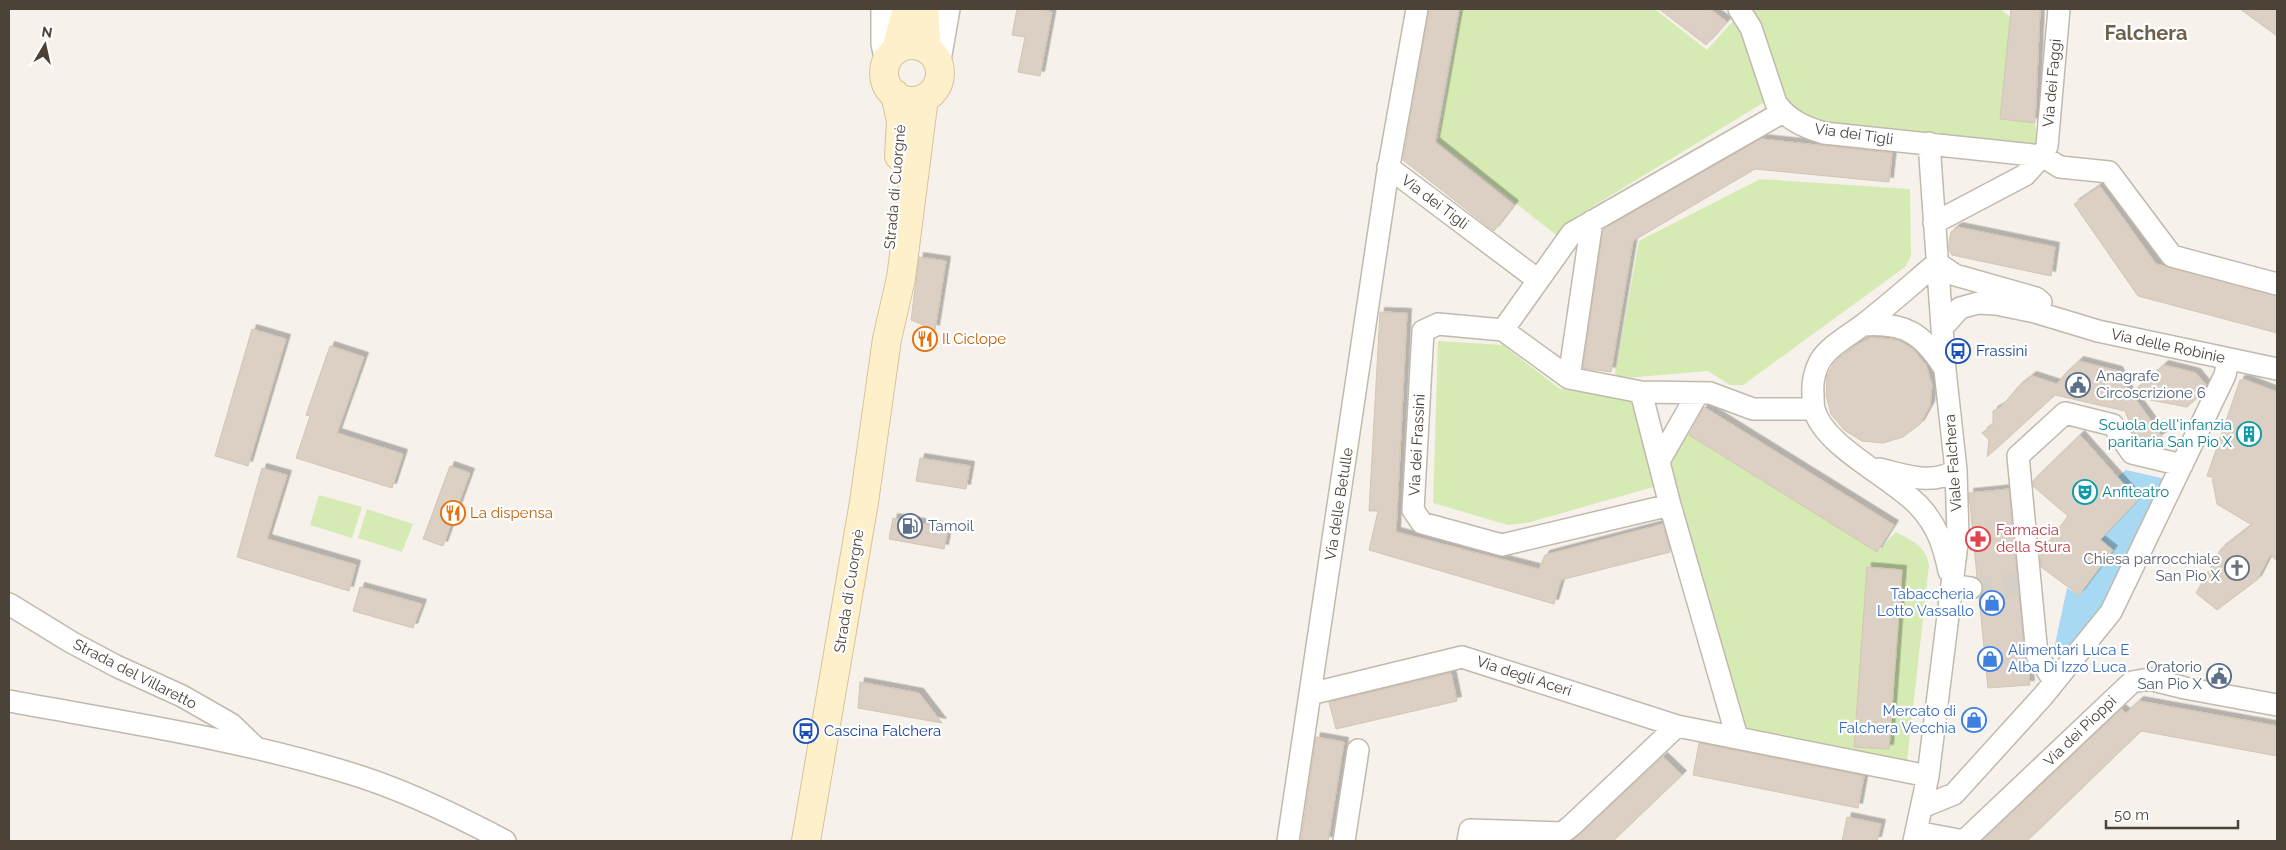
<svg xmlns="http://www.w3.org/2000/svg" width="2286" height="850" viewBox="0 0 2286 850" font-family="Raleway,sans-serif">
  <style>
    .green { fill: #d5ebb3; fill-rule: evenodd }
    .water { fill: #a7d9f3 }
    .building { fill: #dbd0c3; stroke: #d3c5b3; filter: url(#shadow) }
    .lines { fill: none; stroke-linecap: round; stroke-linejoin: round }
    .street-tunnel { stroke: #d4cfc7; stroke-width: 21; stroke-dasharray: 21 11; stroke-linecap: butt }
    .street-casing { stroke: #c2b9ad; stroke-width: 24 }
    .secondary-casing { stroke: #d7c39a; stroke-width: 30 }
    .street { stroke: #fff; stroke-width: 21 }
    .secondary { stroke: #fff0cc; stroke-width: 28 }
    .labels { text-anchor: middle; stroke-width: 4.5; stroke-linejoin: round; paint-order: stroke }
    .street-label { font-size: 15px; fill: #4b4238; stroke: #fff }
    .food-label { font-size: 15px; fill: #c56008; stroke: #fff; text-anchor: start }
    .transit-label { font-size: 15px; fill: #164399; stroke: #fff; text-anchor: start }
    .service-label { font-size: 15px; fill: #4e5e75; stroke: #fff; text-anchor: start }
    .culture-label { font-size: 15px; fill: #0d838f; stroke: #fff; text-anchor: end }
    .health-label { font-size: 15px; fill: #be3a42; stroke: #fff; text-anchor: start }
    .worship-label { font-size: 15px; fill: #5b616d; stroke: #fff; text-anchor: end }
    .shop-label { font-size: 15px; fill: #366cbe; stroke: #fff; text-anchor: end }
    .district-label { font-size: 20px; font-weight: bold; fill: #6e604f; stroke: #fff }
  </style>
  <defs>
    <filter id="shadow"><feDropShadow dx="4.5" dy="-4.5" stdDeviation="0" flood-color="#0004"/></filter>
  </defs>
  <rect width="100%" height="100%" fill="#f6f2eb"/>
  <path class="green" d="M 1461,9 L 1655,9 L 1707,50 L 1732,22 L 1736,21 L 1763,97 L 1763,103 L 1577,216 L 1556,235 L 1438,142 Z
    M 1748,9 L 2000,9 L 2010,17 L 2000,119 L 2035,123 L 2038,151 L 1837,127 L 1803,120 L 1782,93 Z
    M 1760,179 L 1910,189 L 1911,256 L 1905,267 L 1743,385 L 1730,385 L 1708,371 L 1614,379 L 1639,241 Z
    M 1438,341 L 1503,345 L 1560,389 L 1632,400 L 1657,486 L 1527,523 L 1508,525 L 1433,503 Z
    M 1683,431 L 1877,552 L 1896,532 C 1912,541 1926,546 1929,565 L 1907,762 L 1741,730 L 1668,470 L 1676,444 ZM 1867,568 L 1902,570 L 1889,749 L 1854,746 Z
    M 319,495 L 362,507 L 352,538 L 310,525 Z
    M 367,509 L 413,524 L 402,552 L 358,538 Z"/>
  <path class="water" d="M 2126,470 L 2170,480 L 2073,658 L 2054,649 L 2067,588 L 2079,595 L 2113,550 L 2101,539 L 2137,500 L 2117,477 Z"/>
  <path class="building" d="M 1017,9 L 1038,9 L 1052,12 L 1040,76 L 1018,72 L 1025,37 L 1012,35 Z
    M 1429,9 L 1459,9 L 1435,142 L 1514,205 L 1494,231 L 1403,160 Z
    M 1659,9 L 1710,9 L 1727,22 L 1706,45 Z
    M 2011,9 L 2040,9 L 2035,123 L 2000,119 Z
    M 2240,9 L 2277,9 L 2277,36 Z
    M 1761,139 L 1892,153 L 1889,182 L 1755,169 L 1633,241 L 1611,372 L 1583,368 L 1603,229 Z
    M 2100,186 L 2156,264 L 2277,296 L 2277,333 L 2138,296 L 2074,204 Z
    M 1958,227 L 2055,247 L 2051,276 L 1952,255 L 1949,250 L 1949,242 L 1951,232 Z
    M 919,257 L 946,261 L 935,330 L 911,320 Z
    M 1380,312 L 1407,313 L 1396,532 L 1539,569 L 1545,555 L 1663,524 L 1670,552 L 1561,580 L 1554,604 L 1369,550 L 1378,511 L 1369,511 Z
    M 252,329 L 286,339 L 248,466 L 215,456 Z
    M 1871,337 L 1898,340 L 1913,349 L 1926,365 L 1932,385 L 1930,406 L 1920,424 L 1903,437 L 1883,443 L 1862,441 L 1844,430 L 1831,414 L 1826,395 L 1827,376 L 1834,363 L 1854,347 Z
    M 330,346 L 364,357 L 337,433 L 403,454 L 392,488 L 296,458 L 310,416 L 306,415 Z
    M 2079,361 L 2118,371 L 2130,395 L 2164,365 L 2196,373 L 2206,385 L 2196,399 L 2187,407 L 2134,397 L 2162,436 L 2150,445 L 2144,443 L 2135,436 L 2125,411 L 2055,395 L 1987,457 L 1989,440 L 1982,433 L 1993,424 L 1993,411 L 2002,406 L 2018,387 L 2032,376 L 2057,384 L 2064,375 Z
    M 2240,380 L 2246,380 L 2277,392 L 2277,561 L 2270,555 L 2257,580 L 2217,610 L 2196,593 L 2221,549 L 2252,525 L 2217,504 L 2212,477 L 2207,476 Z
    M 1704,407 L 1894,525 L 1877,552 L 1689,435 Z
    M 2080,435 L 2138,500 L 2100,540 L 2113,550 L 2079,595 L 2041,567 L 2040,553 L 2068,516 L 2033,486 L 2033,481 Z
    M 920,458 L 970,466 L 966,489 L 916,481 Z
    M 450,466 L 470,473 L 443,546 L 423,539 Z
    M 262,468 L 287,475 L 267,539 L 356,565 L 349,591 L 237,557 Z
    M 2009,489 L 2025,656 L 2028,664 L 2030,685 L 1988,688 L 1979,597 L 1983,589 L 1982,583 L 1977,577 L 1969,493 Z
    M 893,518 L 948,528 L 944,549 L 889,539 Z
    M 1867,567 L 1902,570 L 1889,749 L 1854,747 Z
    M 360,587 L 422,604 L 413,628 L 353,611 Z
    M 1451,673 L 1457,701 L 1336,729 L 1329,702 Z
    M 860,682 L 919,693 L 942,723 L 858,708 Z
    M 2139,701 L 2277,726 L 2277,756 L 2141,731 L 2027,841 L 1982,841 L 2121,709 L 2126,713 Z
    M 1316,737 L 1344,742 L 1328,841 L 1301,841 Z
    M 1699,743 L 1864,776 L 1858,808 L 1693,775 Z
    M 1663,757 L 1682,775 L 1613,841 L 1572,841 Z
    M 1847,817 L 1881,824 L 1877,841 L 1842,841 Z"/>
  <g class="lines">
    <path class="street-tunnel" d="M 1971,588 L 2030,584"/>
    <defs>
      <path id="street" d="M 882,9 L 882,44 L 886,62
        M 1739,9 L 1751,28 L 1776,103 C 1788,120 1804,127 1824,133 L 2042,156 L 2060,167 L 2109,172 L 2172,256 L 2277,284
        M 939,66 L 949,9
        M 1388,167 L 1538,280
        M 1592,221 L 1569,378 L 1641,392 L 1710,393 L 1753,409 L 1814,409
        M 1934,223 L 2025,175 L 2042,156 L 2047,146 L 2059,9
        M 1937,263 C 1913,283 1889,305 1864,324 C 1850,335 1830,345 1820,361 C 1815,370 1812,383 1813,394 C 1813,398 1813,404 1814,409 C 1824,447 1892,477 1919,506 C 1937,525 1944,546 1949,571
        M 1937,263 L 1955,275 L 2036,298 L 2041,302
        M 1863,325 C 1906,322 1923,334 1945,369
        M 1942,328 L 1960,308 L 1978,303 L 1996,304 L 2035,312 L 2098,331 L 2277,369
        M 1503,330 L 1572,233 L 1783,112
        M 1569,378 L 1503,330 L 1438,324 L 1423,331 L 1413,510 L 1422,523 L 1502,545 L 1670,505
        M 1641,392 L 1670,505 L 1737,737
        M 1659,461 L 1698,393
        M 1879,469 C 1905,475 1932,486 1956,470
        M 1952,585 L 1971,588
        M 9,604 L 71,642 L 116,666 L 182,696 L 231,724 L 256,748
        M 2054,681 L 2037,655 L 2018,456 L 2065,413 L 2113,425 L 2132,453 L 2182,465
        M 1310,694 L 1462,657 L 1677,726 L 1928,776
        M 9,701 C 123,722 238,739 349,773 C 403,789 456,815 505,841
        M 1922,807 L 1954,794 L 2043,696 L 2111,612 L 2225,375 L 2228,360
        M 1916,832 L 1964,841
        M 1288,841 L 1387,177 L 1417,9
        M 1344,841 L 1358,750
        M 1468,841 L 1470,830 L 1562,833 L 1571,826 L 1677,726
        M 1914,841 L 1928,776 L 1958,536 L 1956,470 L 1945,370 L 1929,143
        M 1964,841 L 2132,682 L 2149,679 L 2185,688 L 2277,705"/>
      <path id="secondary" d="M 924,9 L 927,49
        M884 73a28 28 0 1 1 56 0a28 28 0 1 1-56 0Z
        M 896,50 L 907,9
        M 895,94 L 901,121 L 899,156
        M 806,841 L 864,502 L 887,339 L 901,278 L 924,98"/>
    </defs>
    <use href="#street" class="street-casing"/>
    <use href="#secondary" class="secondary-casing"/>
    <use href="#street" class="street"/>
    <use href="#secondary" class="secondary"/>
  </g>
  <defs>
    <symbol id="restaurant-ring" viewBox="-11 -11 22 22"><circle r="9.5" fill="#fff" stroke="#e8710a" stroke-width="1.5"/><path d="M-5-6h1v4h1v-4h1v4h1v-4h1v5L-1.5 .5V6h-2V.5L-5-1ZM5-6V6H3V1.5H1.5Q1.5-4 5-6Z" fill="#e8710a"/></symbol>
    <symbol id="bus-ring" viewBox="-11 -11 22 22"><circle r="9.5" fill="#fff" stroke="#1a4fb4" stroke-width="1.5"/><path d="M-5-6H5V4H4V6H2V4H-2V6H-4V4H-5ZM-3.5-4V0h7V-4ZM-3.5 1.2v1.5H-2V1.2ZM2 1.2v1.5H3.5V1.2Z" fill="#1a4fb4"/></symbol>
    <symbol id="civic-ring" viewBox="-11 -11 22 22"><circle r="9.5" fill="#fff" stroke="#5c6f8a" stroke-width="1.5"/><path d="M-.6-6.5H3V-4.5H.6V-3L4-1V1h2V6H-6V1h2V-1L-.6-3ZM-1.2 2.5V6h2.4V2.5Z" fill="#5c6f8a"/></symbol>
    <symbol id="building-ring" viewBox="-11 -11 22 22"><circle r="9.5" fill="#fff" stroke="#0f9aa8" stroke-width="1.5"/><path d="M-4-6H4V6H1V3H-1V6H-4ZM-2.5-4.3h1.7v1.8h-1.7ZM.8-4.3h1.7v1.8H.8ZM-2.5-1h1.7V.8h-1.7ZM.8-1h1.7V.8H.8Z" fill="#0f9aa8"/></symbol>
    <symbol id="theatre-ring" viewBox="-11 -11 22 22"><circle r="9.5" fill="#fff" stroke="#0f9aa8" stroke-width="1.5"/><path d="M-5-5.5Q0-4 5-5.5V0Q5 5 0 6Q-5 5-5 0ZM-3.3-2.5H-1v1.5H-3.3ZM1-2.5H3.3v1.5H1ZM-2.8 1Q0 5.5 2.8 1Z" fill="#0f9aa8"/></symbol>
    <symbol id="fuel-ring" viewBox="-11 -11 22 22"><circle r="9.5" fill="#fff" stroke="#5c6f8a" stroke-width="1.5"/><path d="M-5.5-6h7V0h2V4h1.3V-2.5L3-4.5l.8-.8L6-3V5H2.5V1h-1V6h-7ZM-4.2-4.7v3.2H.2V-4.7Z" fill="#5c6f8a"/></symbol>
    <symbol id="pharmacy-ring" viewBox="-11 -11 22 22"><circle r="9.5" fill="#fff" stroke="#e0444e" stroke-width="1.5"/><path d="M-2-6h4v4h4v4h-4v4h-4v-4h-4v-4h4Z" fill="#e0444e"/></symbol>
    <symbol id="church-ring" viewBox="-11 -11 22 22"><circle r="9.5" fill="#fff" stroke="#6b7280" stroke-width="1.5"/><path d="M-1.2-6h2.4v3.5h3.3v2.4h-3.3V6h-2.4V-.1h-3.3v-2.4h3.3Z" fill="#6b7280"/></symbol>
    <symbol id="shop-ring" viewBox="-11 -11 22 22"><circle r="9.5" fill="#fff" stroke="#3f7fe0" stroke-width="1.5"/><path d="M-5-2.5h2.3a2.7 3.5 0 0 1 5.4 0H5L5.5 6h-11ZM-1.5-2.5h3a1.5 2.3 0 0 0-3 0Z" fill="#3f7fe0"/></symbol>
  </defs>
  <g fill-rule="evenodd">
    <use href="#restaurant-ring" x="911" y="325" width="28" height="28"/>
    <use href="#bus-ring" x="1944" y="337" width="28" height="28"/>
    <use href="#civic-ring" x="2064" y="371" width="28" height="28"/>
    <use href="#building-ring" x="2235" y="420" width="28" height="28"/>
    <use href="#theatre-ring" x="2071" y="478" width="28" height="28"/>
    <use href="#restaurant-ring" x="439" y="499" width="28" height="28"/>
    <use href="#fuel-ring" x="896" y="512" width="28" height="28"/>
    <use href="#pharmacy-ring" x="1964" y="525" width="28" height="28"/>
    <use href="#church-ring" x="2223" y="554" width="28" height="28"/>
    <use href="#shop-ring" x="1978" y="589" width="28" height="28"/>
    <use href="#shop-ring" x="1976" y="645" width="28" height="28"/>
    <use href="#civic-ring" x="2205" y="662" width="28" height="28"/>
    <use href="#shop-ring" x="1960" y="706" width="28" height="28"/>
    <use href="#bus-ring" x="792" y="717" width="28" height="28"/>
  </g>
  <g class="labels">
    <g class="street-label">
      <text transform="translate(2052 83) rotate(-85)" y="5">Via dei Faggi</text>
      <text transform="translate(1854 134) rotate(8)" y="5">Via dei Tigli</text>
      <text transform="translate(895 187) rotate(-85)" y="5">Strada di Cuorgnè</text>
      <text transform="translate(1435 202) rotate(37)" y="5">Via dei Tigli</text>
      <text transform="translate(2168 346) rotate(12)" y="5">Via delle Robinie</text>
      <text transform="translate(1417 445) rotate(-87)" y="5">Via dei Frassini</text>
      <text transform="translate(1953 463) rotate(-94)" y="5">Viale Falchera</text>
      <text transform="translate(1339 504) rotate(-81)" y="5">Via delle Betulle</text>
      <text transform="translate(849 591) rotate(-81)" y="5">Strada di Cuorgnè</text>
      <text transform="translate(135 674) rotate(27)" y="5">Strada del Villaretto</text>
      <text transform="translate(1524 676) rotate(18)" y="5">Via degli Aceri</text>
      <text transform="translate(2080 731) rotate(-44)" y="5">Via dei Pioppi</text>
    </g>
    <g class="food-label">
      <text x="942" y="344">Il Ciclope</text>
      <text x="470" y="518">La dispensa</text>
    </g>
    <g class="transit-label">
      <text x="1976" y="356">Frassini</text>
      <text x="824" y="736">Cascina Falchera</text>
    </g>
    <g class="service-label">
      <text x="2096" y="381">Anagrafe<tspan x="2096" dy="17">Circoscrizione 6</tspan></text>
      <text x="928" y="531">Tamoil</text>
      <text x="2202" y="672" text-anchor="end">Oratorio<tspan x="2202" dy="17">San Pio X</tspan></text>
    </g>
    <g class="culture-label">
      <text x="2232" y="430">Scuola dell'infanzia<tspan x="2232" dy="17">paritaria San Pio X</tspan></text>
      <text x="2102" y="497" text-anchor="start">Anfiteatro</text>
    </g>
    <g class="health-label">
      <text x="1996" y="535">Farmacia<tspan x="1996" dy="17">della Stura</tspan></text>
    </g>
    <g class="worship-label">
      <text x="2220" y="564">Chiesa parrocchiale<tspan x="2220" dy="17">San Pio X</tspan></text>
    </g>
    <g class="shop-label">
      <text x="1974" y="599">Tabaccheria<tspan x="1974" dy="17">Lotto Vassallo</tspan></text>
      <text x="2008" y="655" text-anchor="start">Alimentari Luca E<tspan x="2008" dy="17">Alba Di Izzo Luca</tspan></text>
      <text x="1956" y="716">Mercato di<tspan x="1956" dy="17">Falchera Vecchia</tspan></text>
    </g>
    <g class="district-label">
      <text x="2146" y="40">Falchera</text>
    </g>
  </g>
  <rect width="2286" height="850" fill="none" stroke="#4b4238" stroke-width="20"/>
  <g transform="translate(45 45) rotate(9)" stroke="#ffffff" stroke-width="4" paint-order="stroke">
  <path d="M0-4L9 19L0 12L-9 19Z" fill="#4b4238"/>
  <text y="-8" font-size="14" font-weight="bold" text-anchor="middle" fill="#4b4238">N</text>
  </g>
  <path d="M2106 820v8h132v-8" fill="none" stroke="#4b4238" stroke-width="2.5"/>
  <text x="2114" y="820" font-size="15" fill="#4b4238" stroke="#ffffff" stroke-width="4" paint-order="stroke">50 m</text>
</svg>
